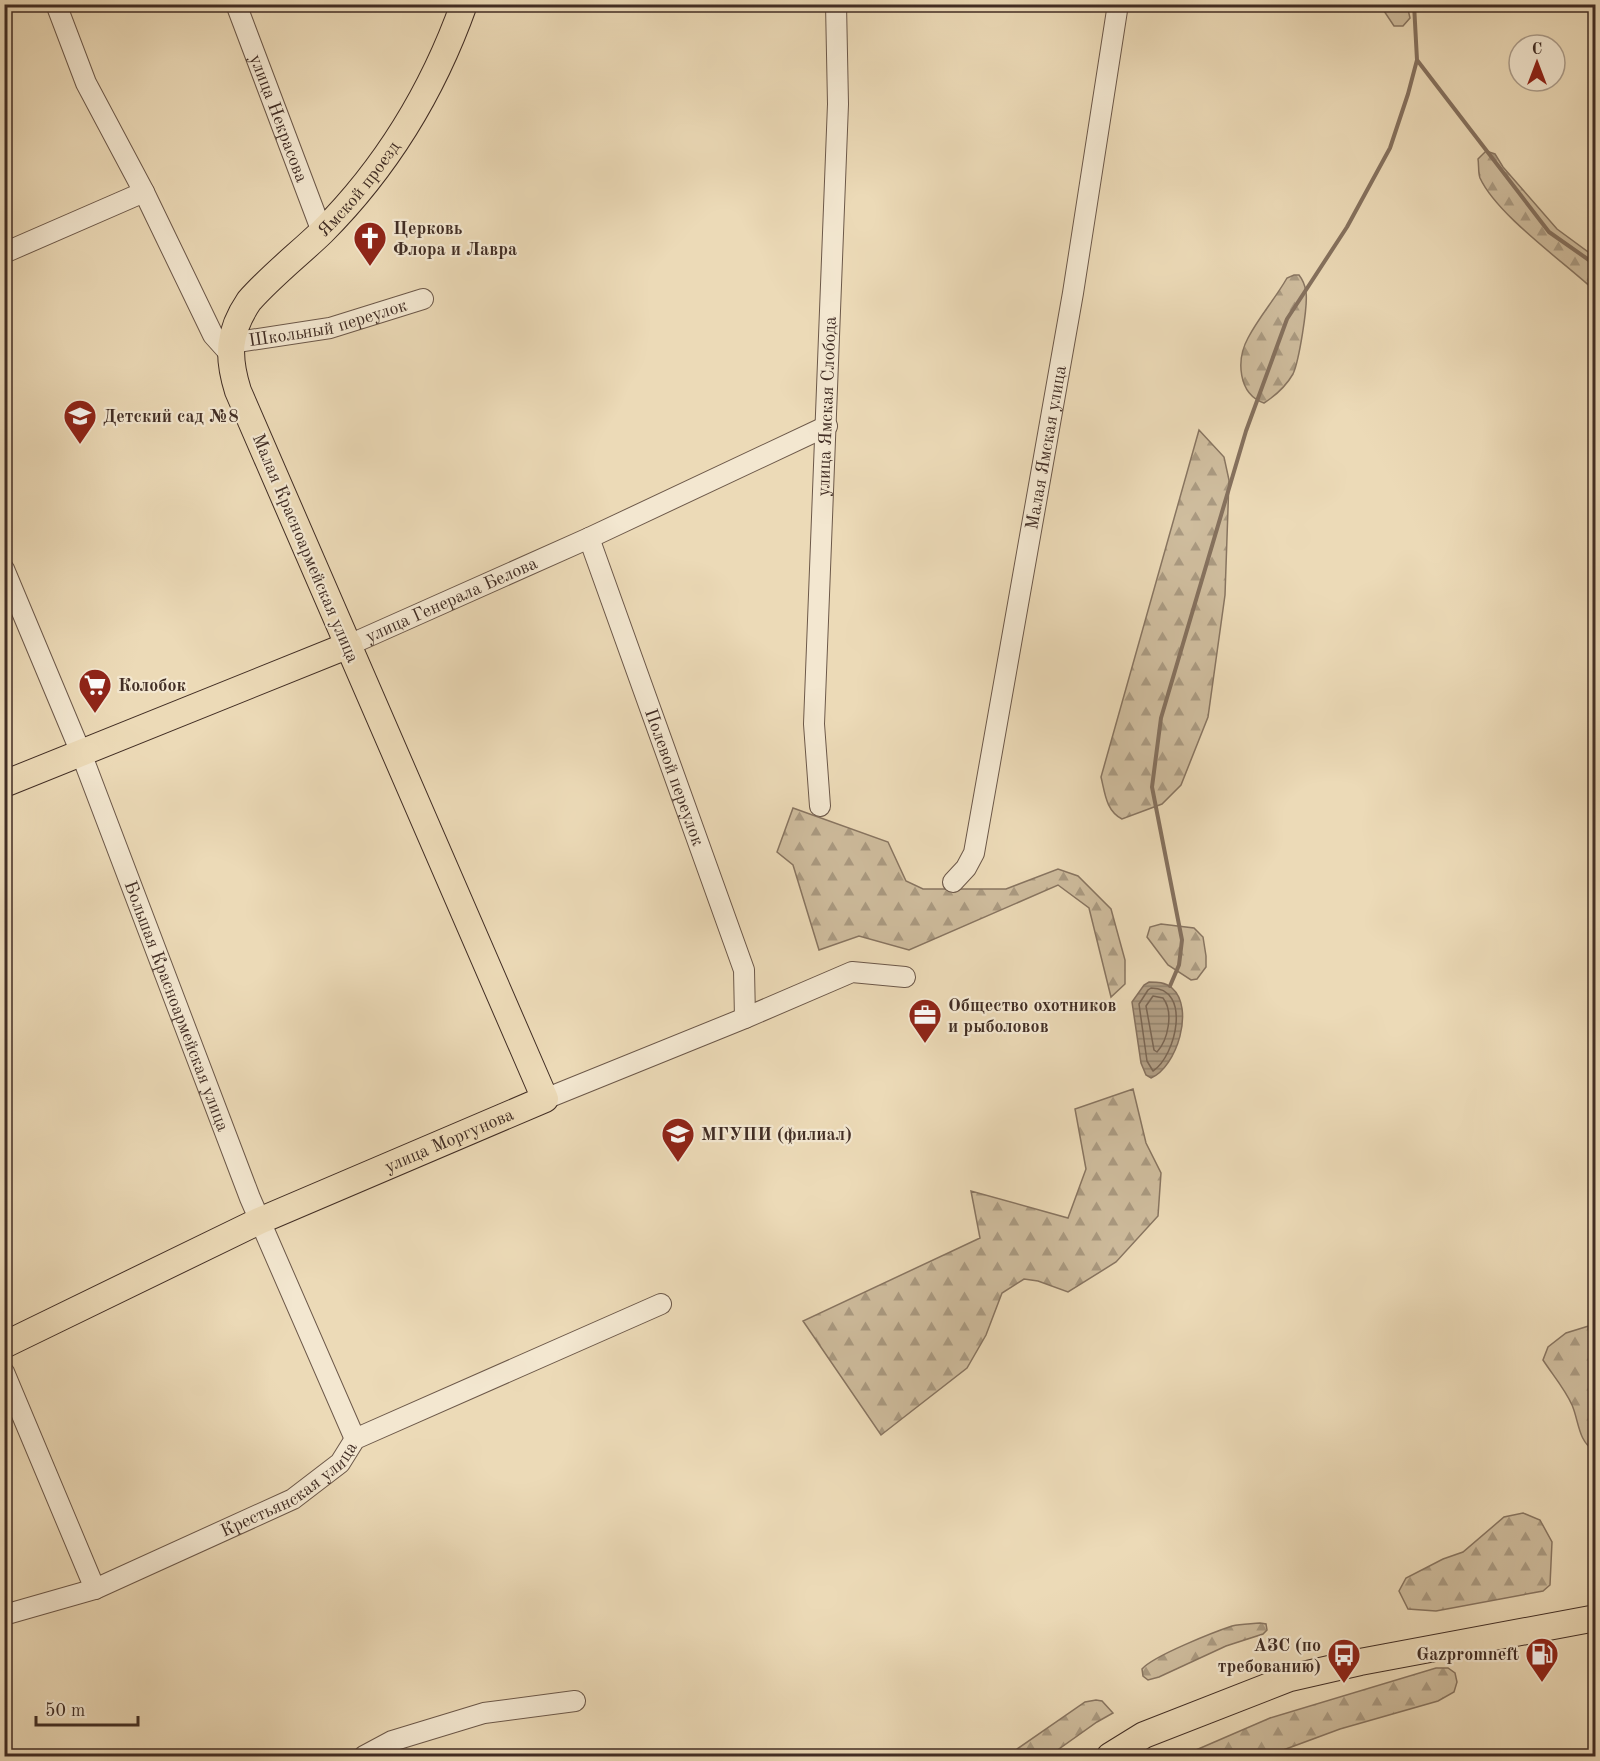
<svg xmlns="http://www.w3.org/2000/svg" width="1600" height="1761" viewBox="0 0 1600 1761" font-family="'Old Standard TT',serif">
  <style>
    .forest { fill: url(#forest-firs); stroke: #887561; stroke-width: 1.5 }
    .water { fill: url(#water-rules); stroke: #85715e; stroke-width: 1.5 }
    .lines { fill: none; stroke-linecap: round; stroke-linejoin: round }
    .shore { stroke: #7a6654; stroke-width: 1.5 }
    .stream { stroke: #85715e; stroke-width: 4 }
    .minor-casing { stroke: #6c5849; stroke-width: 22 }
    .major-casing { stroke: #412d24; stroke-width: 28 }
    .minor { stroke: #f3e7d0; stroke-width: 20 }
    .major { stroke: #ecdab7; stroke-width: 26 }
    .labels { text-anchor: middle; stroke-width: 4.5; stroke-linejoin: round; paint-order: stroke }
    .street-label { font-size: 18px; fill: #412d24; stroke: #f3e7d0 }
    .poi-label { font-size: 18px; font-weight: bold; fill: #412d24; stroke: #f3e7d0; text-anchor: start }
  </style>
  <defs>
    <pattern id="forest-firs" width="22" height="20" patternUnits="userSpaceOnUse" patternTransform="scale(1.5)"><rect width="22" height="20" fill="#cfbd9e"/><path d="M5 1l3.5 6h-7zM16 11l3.5 6h-7z" fill="#aa9a81"/></pattern>
    <pattern id="water-rules" width="6" height="5" patternUnits="userSpaceOnUse" patternTransform="scale(1.5)"><rect width="6" height="5" fill="#b29f85"/><path d="M0 2.5h6" fill="none" stroke="#92826d"/></pattern>
  </defs>
  <rect width="100%" height="100%" fill="#ecdab7"/>
  <filter id="stains"><feTurbulence type="fractalNoise" baseFrequency=".00333" numOctaves="4"/><feColorMatrix values="0 0 0 0 .2 0 0 0 0 .09 0 0 0 0 .02 0 0 0 .5 -.17"/></filter>
  <radialGradient id="worn" r=".72"><stop offset=".6" stop-color="#630" stop-opacity="0"/><stop offset="1" stop-color="#630" stop-opacity=".3"/></radialGradient>
  <path class="forest" d="M 1380,5 L 1407,5 L 1410,18 L 1403,26 L 1394,26 Z
    M 1486,151 L 1495,154 L 1503,167 L 1557,229 L 1595,257 L 1595,291 C 1564,262 1497,215 1480,178 C 1478,173 1479,165 1478,159 Z
    M 1294,275 L 1299,275 C 1303,280 1305,285 1306,292 C 1308,306 1299,361 1293,374 C 1286,386 1275,396 1264,403 C 1238,394 1236,360 1248,338 C 1259,317 1275,299 1287,278 Z
    M 1199,430 L 1224,457 L 1229,480 L 1225,595 L 1208,717 L 1181,785 L 1162,804 L 1122,819 C 1106,811 1105,793 1101,777 Z
    M 793,808 L 888,842 L 906,881 L 923,889 L 1006,889 L 1058,869 L 1078,876 L 1111,909 L 1125,960 L 1125,984 L 1111,997 L 1089,908 L 1058,885 L 909,950 L 859,936 L 819,950 L 793,865 L 777,852 Z
    M 1161,924 L 1194,928 L 1203,937 L 1206,956 L 1206,967 L 1197,979 L 1191,980 L 1168,965 L 1147,937 L 1150,927 Z
    M 1133,1089 L 1146,1143 L 1161,1173 L 1158,1216 L 1116,1262 L 1068,1292 L 1038,1281 L 1024,1279 L 1002,1293 L 986,1335 L 967,1368 L 881,1435 L 803,1321 L 980,1238 L 971,1191 L 1068,1218 L 1086,1169 L 1075,1109 Z
    M 1595,1324 L 1596,1324 L 1595,1451 C 1578,1442 1579,1421 1572,1405 C 1565,1389 1552,1374 1543,1360 L 1548,1347 L 1566,1333 Z
    M 1523,1513 L 1540,1520 L 1552,1542 L 1550,1585 L 1543,1591 L 1436,1611 L 1408,1609 L 1399,1591 L 1406,1578 L 1443,1559 L 1463,1552 L 1504,1517 Z
    M 1260,1623 L 1266,1624 L 1267,1630 L 1263,1634 L 1226,1646 L 1159,1677 L 1148,1680 L 1143,1676 L 1142,1669 C 1153,1656 1214,1632 1232,1626 C 1241,1624 1251,1624 1260,1623 Z
    M 1436,1668 L 1448,1668 L 1455,1673 L 1457,1682 L 1454,1692 L 1438,1701 L 1340,1729 L 1267,1756 L 1182,1756 L 1270,1718 Z
    M 1096,1700 L 1102,1701 L 1113,1713 L 1097,1722 L 1049,1756 L 1007,1756 L 1085,1702 Z"/>
  <path class="water" d="M 1149,982 C 1157,982 1165,982 1172,988 C 1195,1008 1177,1067 1151,1078 L 1146,1075 L 1141,1063 L 1132,1002 L 1144,985 Z"/>
  <g class="lines">
    <path class="shore" d="M 1151,988 C 1192,988 1176,1056 1153,1071 L 1147,1061 L 1139,1004 L 1148,990 Z
      M 1153,996 L 1163,998 C 1174,1012 1168,1040 1157,1052 L 1154,1050 L 1146,1006 Z"/>
    <path class="stream" d="M 1414,4 L 1417,60 L 1549,232 L 1596,265
      M 1170,986 L 1179,965 L 1182,940 L 1152,787 L 1161,718 L 1246,431 L 1287,319 L 1347,227 L 1390,148 L 1408,94 L 1417,60"/>
    <defs>
      <g id="minor">
        <path d="M 56,4 L 86,83 L 144,192 L 213,335 L 230,354"/>
        <path id="s1" d="M 236,4 L 322,232"/>
        <path d="M 4,253 L 144,192"/>
        <path id="s2" d="M 231,343 L 330,328 L 423,299"/>
        <path id="s3" d="M 589,538 L 744,970 L 745,1018"/>
        <path id="s4" d="M 4,569 L 81,753 L 250,1198 L 355,1439"/>
        <path id="s5" d="M 349,645 L 589,538 L 827,426"/>
        <path id="s6" d="M 820,806 L 814,724 L 838,104 L 836,4"/>
        <path id="s7" d="M 953,882 L 966,868 L 974,853 L 1073,293 L 1118,4"/>
        <path d="M 545,1099 L 745,1018 L 852,972 L 905,977"/>
        <path d="M 4,1372 L 95,1589"/>
        <path id="s8" d="M 4,1615 L 95,1589 L 293,1499 L 340,1463 L 355,1439 L 661,1304"/>
        <path d="M 364,1756 L 392,1741 L 484,1713 L 575,1701"/>
      </g>
      <g id="major">
        <path d="M 4,784 L 349,645"/>
        <path id="s9" d="M 4,1345 L 259,1221 L 545,1099 L 238,391 C 227,356 228,332 249,301 C 271,276 298,255 322,232 C 387,167 433,91 464,4"/>
        <path d="M 1110,1756 L 1144,1735 L 1290,1678 L 1360,1662 L 1596,1618"/>
      </g>
    </defs>
    <use href="#minor" class="minor-casing"/>
    <use href="#major" class="major-casing"/>
    <use href="#minor" class="minor"/>
    <use href="#major" class="major"/>
  </g>
  <defs>
    <symbol id="church-pin" viewBox="-11 -11 22 30"><path d="M0 17L-7.5 6A9.5 9.5 0 1 1 7.5 6Z" fill="#8f2418" stroke="#f3e7d0"/><path d="M-1.2-6h2.4v3.5h3.3v2.4h-3.3V6h-2.4V-.1h-3.3v-2.4h3.3Z" fill="#fff"/></symbol>
    <symbol id="school-pin" viewBox="-11 -11 22 30"><path d="M0 17L-7.5 6A9.5 9.5 0 1 1 7.5 6Z" fill="#8f2418" stroke="#f3e7d0"/><path d="M0-5L7-2L0 1L-7-2ZM-4 1L0 2.5L4 1V4Q0 6-4 4Z" fill="#fff"/></symbol>
    <symbol id="supermarket-pin" viewBox="-11 -11 22 30"><path d="M0 17L-7.5 6A9.5 9.5 0 1 1 7.5 6Z" fill="#8f2418" stroke="#f3e7d0"/><path d="M-6-5.5h2.5l.6 2H6L4.5 2H-2.5L-4.4-4H-6ZM-1.5 3.2a1.3 1.3 0 1 0 .1 0ZM3 3.2a1.3 1.3 0 1 0 .1 0Z" fill="#fff"/></symbol>
    <symbol id="office-pin" viewBox="-11 -11 22 30"><path d="M0 17L-7.5 6A9.5 9.5 0 1 1 7.5 6Z" fill="#8f2418" stroke="#f3e7d0"/><path d="M-6-3h4V-5.5h4V-3h4V5H-6ZM-1-4.5V-3h2v-1.5ZM-6 0V1H6V0Z" fill="#fff"/></symbol>
    <symbol id="university-pin" viewBox="-11 -11 22 30"><path d="M0 17L-7.5 6A9.5 9.5 0 1 1 7.5 6Z" fill="#8f2418" stroke="#f3e7d0"/><path d="M0-5L7-2L0 1L-7-2ZM-4 1L0 2.5L4 1V4Q0 6-4 4Z" fill="#fff"/></symbol>
    <symbol id="fuel-pin" viewBox="-11 -11 22 30"><path d="M0 17L-7.5 6A9.5 9.5 0 1 1 7.5 6Z" fill="#8f2418" stroke="#f3e7d0"/><path d="M-5.5-6h7V0h2V4h1.3V-2.5L3-4.5l.8-.8L6-3V5H2.5V1h-1V6h-7ZM-4.2-4.7v3.2H.2V-4.7Z" fill="#fff"/></symbol>
    <symbol id="bus-pin" viewBox="-11 -11 22 30"><path d="M0 17L-7.5 6A9.5 9.5 0 1 1 7.5 6Z" fill="#8f2418" stroke="#f3e7d0"/><path d="M-5-6H5V4H4V6H2V4H-2V6H-4V4H-5ZM-3.5-4V0h7V-4ZM-3.5 1.2v1.5H-2V1.2ZM2 1.2v1.5H3.5V1.2Z" fill="#fff"/></symbol>
  </defs>
  <g fill-rule="evenodd">
    <use href="#church-pin" x="351" y="219" width="38" height="52"/>
    <use href="#school-pin" x="61" y="397" width="38" height="52"/>
    <use href="#supermarket-pin" x="76" y="666" width="38" height="52"/>
    <use href="#office-pin" x="906" y="996" width="38" height="52"/>
    <use href="#university-pin" x="659" y="1115" width="38" height="52"/>
    <use href="#fuel-pin" x="1523" y="1635" width="38" height="52"/>
    <use href="#bus-pin" x="1325" y="1636" width="38" height="52"/>
  </g>
  <g class="labels">
    <g class="street-label">
      <text dy="6" stroke="none"><textPath href="#s1" startOffset="122">улица Некрасова</textPath></text>
      <text dy="6" stroke="none"><textPath href="#s9" startOffset="1618">Ямской проезд</textPath></text>
      <text dy="6" stroke="none"><textPath href="#s2" startOffset="99">Школьный переулок</textPath></text>
      <text dy="6" stroke="none"><textPath href="#s6" startOffset="400">улица Ямская Слобода</textPath></text>
      <text dy="6" stroke="none"><textPath href="#s7" startOffset="448">Малая Ямская улица</textPath></text>
      <text transform="translate(306 548) rotate(67)" y="6">Малая Красноармейская улица</text>
      <text dy="6" stroke="none"><textPath href="#s5" startOffset="112">улица Генерала Белова</textPath></text>
      <text dy="6" stroke="none"><textPath href="#s3" startOffset="254">Полевой переулок</textPath></text>
      <text dy="6" stroke="none"><textPath href="#s4" startOffset="470">Большая Красноармейская улица</textPath></text>
      <text dy="6" stroke="none"><textPath href="#s9" startOffset="490">улица Моргунова</textPath></text>
      <text dy="6" stroke="none"><textPath href="#s8" startOffset="314">Крестьянская улица</textPath></text>
    </g>
    <g class="poi-label">
      <text x="393" y="234">Церковь<tspan x="393" dy="21">Флора и Лавра</tspan></text>
      <text x="103" y="422">Детский сад №8</text>
      <text x="118" y="691">Колобок</text>
      <text x="948" y="1011">Общество охотников<tspan x="948" dy="21">и рыболовов</tspan></text>
      <text x="701" y="1140">МГУПИ (филиал)</text>
      <text x="1321" y="1651" text-anchor="end">АЗС (по<tspan x="1321" dy="21">требованию)</tspan></text>
      <text x="1519" y="1660" text-anchor="end">Gazpromneft</text>
    </g>
  </g>
  <rect width="1600" height="1761" fill="none" stroke="#ecdab7" stroke-width="24"/>
  <rect x="6" y="6" width="1588" height="1749" fill="none" stroke="#412d24" stroke-width="3"/>
  <rect x="12" y="12" width="1576" height="1737" fill="none" stroke="#412d24" stroke-width="1.5"/>
  <g transform="translate(1537 63)"><circle r="28" fill="#f3e7d0" stroke="#ac9d8b" stroke-width="1.5"/>
  <path d="M0-4.5L10 22L0 15L-10 22Z" fill="#8f2418"/>
  <text y="-9" font-size="16" font-weight="bold" text-anchor="middle" fill="#412d24">С</text>
  </g>
  <path d="M36 1716v9h102v-9" fill="none" stroke="#412d24" stroke-width="3"/>
  <text x="45" y="1716" font-size="18" fill="#412d24" stroke="#f3e7d0" stroke-width="4.5" paint-order="stroke">50 m</text>
  <rect width="100%" height="100%" filter="url(#stains)"/>
  <rect width="100%" height="100%" fill="url(#worn)"/>
</svg>
